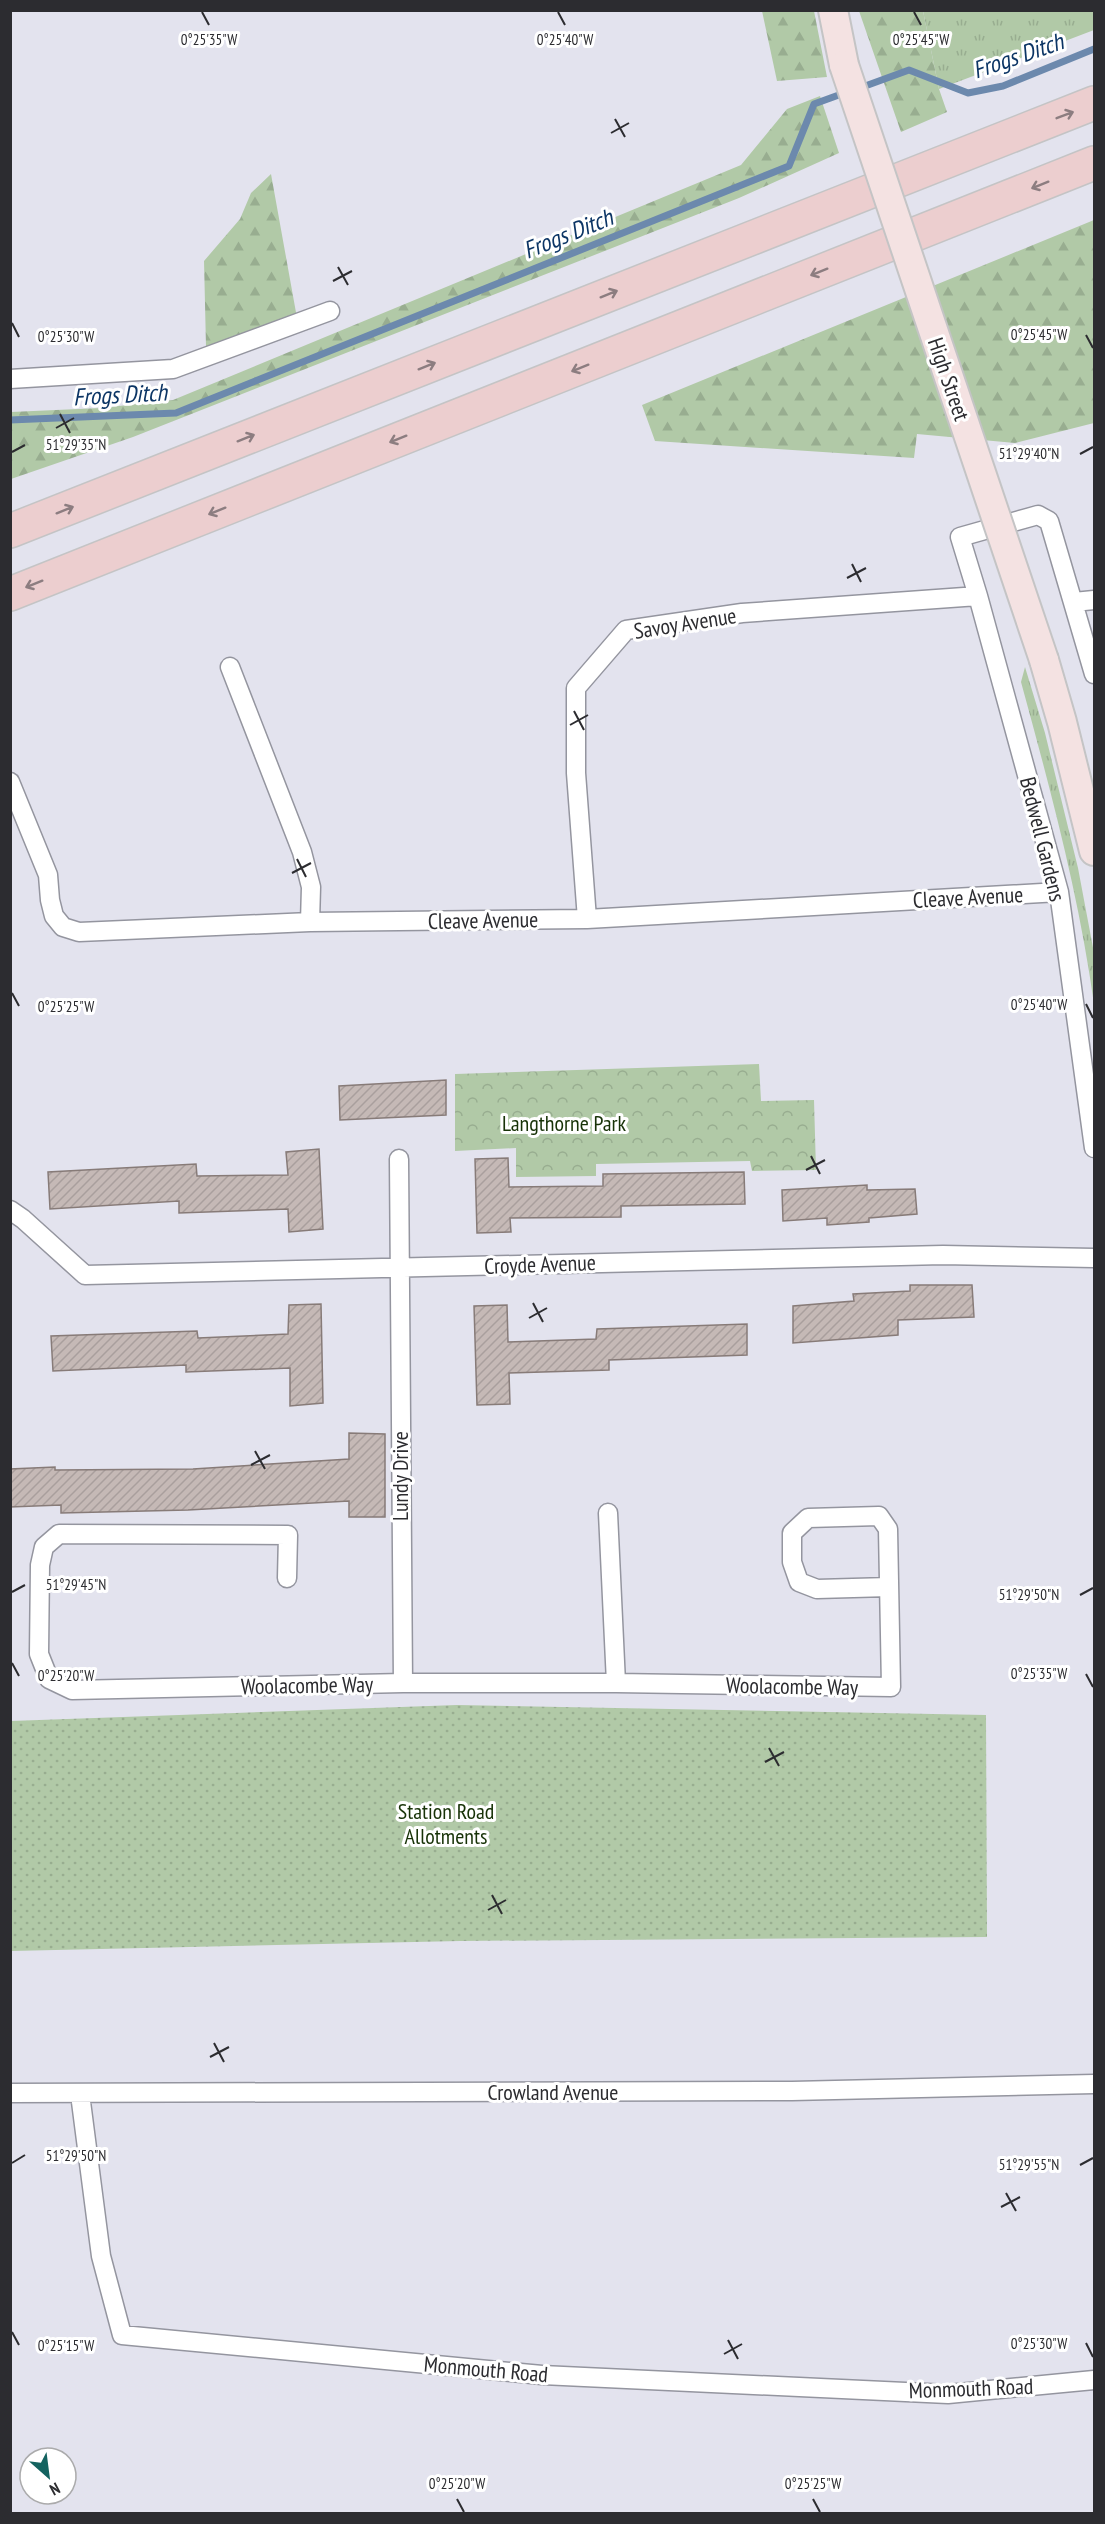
<svg xmlns="http://www.w3.org/2000/svg" width="1105" height="2524" viewBox="0 0 1105 2524" font-family="'PT Sans Narrow',sans-serif">
  <style>
    .grass { fill: url(#grass-tufts) }
    .forest { fill: url(#forest-firs) }
    .park { fill: url(#park-crowns) }
    .garden { fill: url(#garden-dots) }
    .lines { fill: none; stroke-linecap: round; stroke-linejoin: round }
    .stream { stroke: #6c89ad; stroke-width: 7 }
    .building { fill: url(#building-hatch); stroke: #877b78; stroke-width: 1.5 }
    .street-casing { stroke: #94959f; stroke-width: 21 }
    .primary-casing { stroke: #c4c4c5; stroke-width: 32 }
    .highway-casing { stroke: #c4c4c5; stroke-width: 36 }
    .street { stroke: #fff; stroke-width: 18 }
    .primary { stroke: #f4e2e2; stroke-width: 28 }
    .highway { stroke: #eccecf; stroke-width: 33 }
    .primary-bridge-casing { stroke: #c4c4c5; stroke-width: 32; stroke-linecap: butt }
    .primary-bridge { stroke: #f4e2e2; stroke-width: 28 }
    .oneway { stroke: #8c7d80 }
    .ticks { fill: none; stroke: #2c2c30; stroke-width: 2 }
    .labels { text-anchor: middle; stroke-width: 6; stroke-linejoin: round; paint-order: stroke }
    .street-label { font-size: 22px; fill: #2c2c30; stroke: #fff }
    .park-label { font-size: 22px; fill: #173207; stroke: #fff }
    .water-label { font-size: 24px; font-style: italic; fill: #0c3565; stroke: #fff }
    .ticks-label { font-size: 15px; text-anchor: middle; fill: #2c2c30; stroke: #fff; stroke-width: 6; stroke-linejoin: round; paint-order: stroke }
  </style>
  <defs>
    <pattern id="grass-tufts" width="24" height="20" patternUnits="userSpaceOnUse" patternTransform="scale(1.5)"><rect width="24" height="20" fill="#b1c9a7"/><path d="M3 7l-1-3M5 7V3M7 7l1-3M15 17l-1-3M17 17v-4M19 17l1-3" fill="none" stroke="#98ad90"/></pattern>
    <pattern id="forest-firs" width="22" height="20" patternUnits="userSpaceOnUse" patternTransform="scale(1.5)"><rect width="22" height="20" fill="#b1c9a7"/><path d="M5 1l3.5 6h-7zM16 11l3.5 6h-7z" fill="#98ad90"/></pattern>
    <pattern id="park-crowns" width="20" height="18" patternUnits="userSpaceOnUse" patternTransform="scale(1.5)"><rect width="20" height="18" fill="#b1c9a7"/><path d="M2 6a3 3 0 1 1 6 0M12 15a3 3 0 1 1 6 0" fill="none" stroke="#98ad90"/></pattern>
    <pattern id="garden-dots" width="8" height="8" patternUnits="userSpaceOnUse" patternTransform="scale(1.5)"><rect width="8" height="8" fill="#b1c9a7"/><path d="M2 2h.1M6 6h.1" fill="none" stroke="#98ad90" stroke-width="1.8" stroke-linecap="round"/></pattern>
    <pattern id="building-hatch" width="6" height="6" patternUnits="userSpaceOnUse" patternTransform="scale(1.5)"><rect width="6" height="6" fill="#c5b9b6"/><path d="M-1 1l2-2M0 6l6-6M5 7l2-2" fill="none" stroke="#a99f9d"/></pattern>
  </defs>
  <rect width="100%" height="100%" fill="#e3e3ee"/>
  <path class="grass" d="M 923,11 L 1094,11 L 1094,30 L 939,89 Z
    M 1025,667 L 1045,733 L 1078,868 L 1094,953 L 1094,1004 C 1079,895 1050,788 1021,682 Z"/>
  <path class="forest" d="M 762,11 L 814,11 L 827,77 L 777,81 Z
    M 859,11 L 923,11 L 939,89 L 947,112 L 901,132 Z
    M 820,96 L 839,153 L 739,198 L 133,437 L 11,479 L 11,412 L 101,408 L 173,400 L 741,165 L 787,109 Z
    M 271,174 L 297,318 L 206,347 L 204,261 L 240,219 L 251,193 Z
    M 1094,220 L 1094,423 L 1015,443 L 917,434 L 914,458 L 655,441 L 642,405 Z"/>
  <path class="park" d="M 759,1064 L 761,1101 L 814,1100 L 816,1170 L 752,1171 L 750,1161 L 596,1164 L 596,1176 L 516,1177 L 516,1148 L 455,1151 L 455,1074 Z"/>
  <path class="garden" d="M 457,1705 L 986,1715 L 987,1937 L 460,1941 L 11,1951 L 11,1721 Z"/>
  <g class="lines">
    <path class="stream" d="M 857,89 L 909,70 L 968,93 L 1003,86 L 1094,49
      M 10,420 L 176,413 L 789,166 L 814,104 L 847,92"/>
  </g>
  <path class="building" d="M 446,1080 L 446,1115 L 340,1120 L 339,1086 Z
    M 319,1149 L 323,1229 L 289,1232 L 288,1209 L 179,1213 L 179,1201 L 50,1209 L 48,1172 L 196,1164 L 197,1176 L 288,1175 L 286,1152 Z
    M 508,1158 L 509,1187 L 603,1186 L 603,1174 L 744,1172 L 745,1204 L 621,1206 L 621,1217 L 510,1218 L 511,1232 L 477,1233 L 475,1159 Z
    M 867,1185 L 867,1190 L 915,1189 L 917,1214 L 869,1218 L 869,1222 L 827,1225 L 827,1218 L 783,1221 L 782,1190 Z
    M 910,1285 L 972,1285 L 974,1317 L 898,1320 L 898,1335 L 793,1343 L 793,1306 L 854,1301 L 853,1294 L 910,1291 Z
    M 321,1304 L 323,1403 L 290,1406 L 290,1368 L 186,1372 L 186,1365 L 53,1371 L 51,1336 L 197,1331 L 198,1338 L 288,1334 L 289,1305 Z
    M 507,1305 L 508,1342 L 596,1339 L 597,1329 L 747,1324 L 747,1355 L 609,1360 L 609,1370 L 509,1373 L 510,1404 L 477,1405 L 474,1306 Z
    M 349,1433 L 385,1434 L 385,1517 L 349,1517 L 349,1501 L 188,1510 L 61,1513 L 61,1505 L 10,1507 L 10,1469 L 55,1467 L 55,1470 L 193,1469 L 349,1459 Z"/>
  <g class="lines">
    <defs>
      <path id="street" d="M 10,379 L 173,369 L 330,311
        M 1074,602 L 1094,600
        M 230,667 L 302,852 L 311,887 L 310,922
        M 1094,674 L 1049,521 L 1038,515 L 960,537 L 978,596 L 1059,892 L 1094,1148
        M 10,782 L 48,875 L 50,900 L 54,916 L 63,927 L 79,932 L 310,922 L 587,919 L 1059,892
        M 587,919 L 576,773 L 576,688 L 626,630 L 742,613 L 978,596
        M 399,1159 L 403,1683
        M 10,1210 L 23,1219 L 85,1275 L 943,1255 L 1094,1258
        M 608,1513 L 616,1683
        M 287,1578 L 288,1535 L 59,1534 L 44,1547 L 40,1565 L 39,1654 L 49,1679 L 72,1690 L 403,1683 L 616,1683 L 891,1687 L 888,1529 L 879,1516 L 808,1518 L 792,1533 L 792,1562 L 799,1582 L 817,1589 L 889,1587
        M 10,2093 L 792,2091 L 1094,2084
        M 80,2094 L 101,2256 L 122,2335 L 542,2375 L 948,2394 L 1094,2380"/>
      <path id="primary" d="M 833,10 L 844,65
        M 1044,660 L 1062,722 L 1094,851"/>
      <path id="highway" d="M 10,531 L 1094,103
        M 10,594 L 1094,163"/>
    </defs>
    <use href="#street" class="street-casing"/>
    <use href="#primary" class="primary-casing"/>
    <use href="#highway" class="highway-casing"/>
    <use href="#street" class="street"/>
    <use href="#primary" class="primary"/>
    <use href="#highway" class="highway"/>
    <defs>
      <path id="primary-bridge" d="M 844,65 L 1044,660"/>
    </defs>
    <use href="#primary-bridge" class="primary-bridge-casing"/>
    <use href="#primary-bridge" class="primary-bridge"/>
  </g>
  <defs><path id="oneway-shaft" d="M-6 0H5M1.5-3L5.5 0L1.5 3" fill="none" stroke-width="1.6" stroke-linecap="round" stroke-linejoin="round" transform="scale(1.5)"/></defs>
  <g class="oneway">
    <use href="#oneway-shaft" transform="translate(1065 115) rotate(-21)"/>
    <use href="#oneway-shaft" transform="translate(1040 185) rotate(158)"/>
    <use href="#oneway-shaft" transform="translate(819 272) rotate(158)"/>
    <use href="#oneway-shaft" transform="translate(609 294) rotate(-22)"/>
    <use href="#oneway-shaft" transform="translate(427 366) rotate(-22)"/>
    <use href="#oneway-shaft" transform="translate(580 368) rotate(158)"/>
    <use href="#oneway-shaft" transform="translate(246 438) rotate(-22)"/>
    <use href="#oneway-shaft" transform="translate(398 439) rotate(158)"/>
    <use href="#oneway-shaft" transform="translate(65 510) rotate(-22)"/>
    <use href="#oneway-shaft" transform="translate(217 511) rotate(158)"/>
    <use href="#oneway-shaft" transform="translate(34 584) rotate(158)"/>
  </g>
  <path class="ticks" d="M 202,12 L 209,25M 558,12 L 565,25M 914,12 L 921,25M 615,119 L 625,137M 611,133 L 629,123M 338,267 L 348,285M 333,281 L 352,271M 12,323 L 19,337M 1086,335 L 1093,348M 60,414 L 70,433M 56,428 L 74,418M 12,452 L 25,445M 1080,454 L 1093,447M 852,564 L 861,582M 847,578 L 866,568M 574,711 L 584,730M 570,725 L 588,715M 297,859 L 306,877M 292,873 L 311,863M 12,993 L 19,1006M 1086,1004 L 1093,1018M 811,1156 L 820,1174M 806,1170 L 825,1160M 533,1303 L 543,1322M 529,1318 L 547,1308M 255,1451 L 265,1469M 251,1465 L 270,1455M 12,1592 L 25,1585M 1080,1595 L 1093,1588M 12,1663 L 19,1676M 1086,1674 L 1093,1687M 769,1748 L 779,1766M 765,1762 L 784,1752M 492,1895 L 502,1914M 488,1910 L 506,1900M 214,2043 L 224,2062M 210,2057 L 229,2047M 12,2163 L 25,2155M 1080,2165 L 1093,2158M 1006,2193 L 1016,2211M 1001,2207 L 1020,2197M 12,2332 L 19,2345M 728,2340 L 738,2359M 1086,2343 L 1093,2357M 724,2354 L 742,2344M 457,2499 L 464,2512M 813,2499 L 820,2512"/>
  <g class="labels">
    <g class="street-label">
      <text transform="translate(949 379) rotate(71)" y="8">High Street</text>
      <text transform="translate(685 623) rotate(-9)" y="8">Savoy Avenue</text>
      <text transform="translate(1043 839) rotate(76)" y="8">Bedwell Gardens</text>
      <text transform="translate(968 897) rotate(-3)" y="8">Cleave Avenue</text>
      <text transform="translate(483 920) rotate(-1)" y="8">Cleave Avenue</text>
      <text transform="translate(540 1264) rotate(-2)" y="8">Croyde Avenue</text>
      <text transform="translate(400 1476) rotate(-90)" y="8">Lundy Drive</text>
      <text transform="translate(307 1685) rotate(-1)" y="8">Woolacombe Way</text>
      <text transform="translate(792 1686) rotate(1)" y="8">Woolacombe Way</text>
      <text x="553" y="2100">Crowland Avenue</text>
      <text transform="translate(486 2369) rotate(5)" y="8">Monmouth Road</text>
      <text transform="translate(971 2388) rotate(-2)" y="8">Monmouth Road</text>
    </g>
    <g class="park-label">
      <text x="564" y="1131">Langthorne Park</text>
      <text x="446" y="1819">Station Road<tspan x="446" dy="25">Allotments</tspan></text>
    </g>
    <g class="water-label">
      <text transform="translate(1018 56) rotate(-19)" y="8">Frogs Ditch</text>
      <text transform="translate(568 234) rotate(-22)" y="8">Frogs Ditch</text>
      <text transform="translate(120 395) rotate(-3)" y="8">Frogs Ditch</text>
    </g>
  </g>
  <g class="ticks-label">
    <text x="565" y="45">0°25'40"W</text>
    <text x="209" y="45">0°25'35"W</text>
    <text x="921" y="45">0°25'45"W</text>
    <text x="1039" y="340">0°25'45"W</text>
    <text x="66" y="342">0°25'30"W</text>
    <text x="76" y="450">51°29'35"N</text>
    <text x="1029" y="459">51°29'40"N</text>
    <text x="1039" y="1010">0°25'40"W</text>
    <text x="66" y="1012">0°25'25"W</text>
    <text x="76" y="1590">51°29'45"N</text>
    <text x="1029" y="1600">51°29'50"N</text>
    <text x="1039" y="1679">0°25'35"W</text>
    <text x="66" y="1681">0°25'20"W</text>
    <text x="76" y="2161">51°29'50"N</text>
    <text x="1029" y="2170">51°29'55"N</text>
    <text x="1039" y="2349">0°25'30"W</text>
    <text x="66" y="2351">0°25'15"W</text>
    <text x="457" y="2489">0°25'20"W</text>
    <text x="813" y="2489">0°25'25"W</text>
  </g>
  <rect width="1105" height="2524" fill="none" stroke="#2c2c30" stroke-width="24"/>
  <g transform="translate(48 2476) rotate(152)"><circle r="28" fill="#ffffff" stroke="#ababac" stroke-width="1.5"/>
  <path d="M0-4.5L10 22L0 15L-10 22Z" fill="#146360"/>
  <text y="-9" font-size="16" font-weight="bold" text-anchor="middle" fill="#2c2c30">N</text>
  </g>
</svg>
